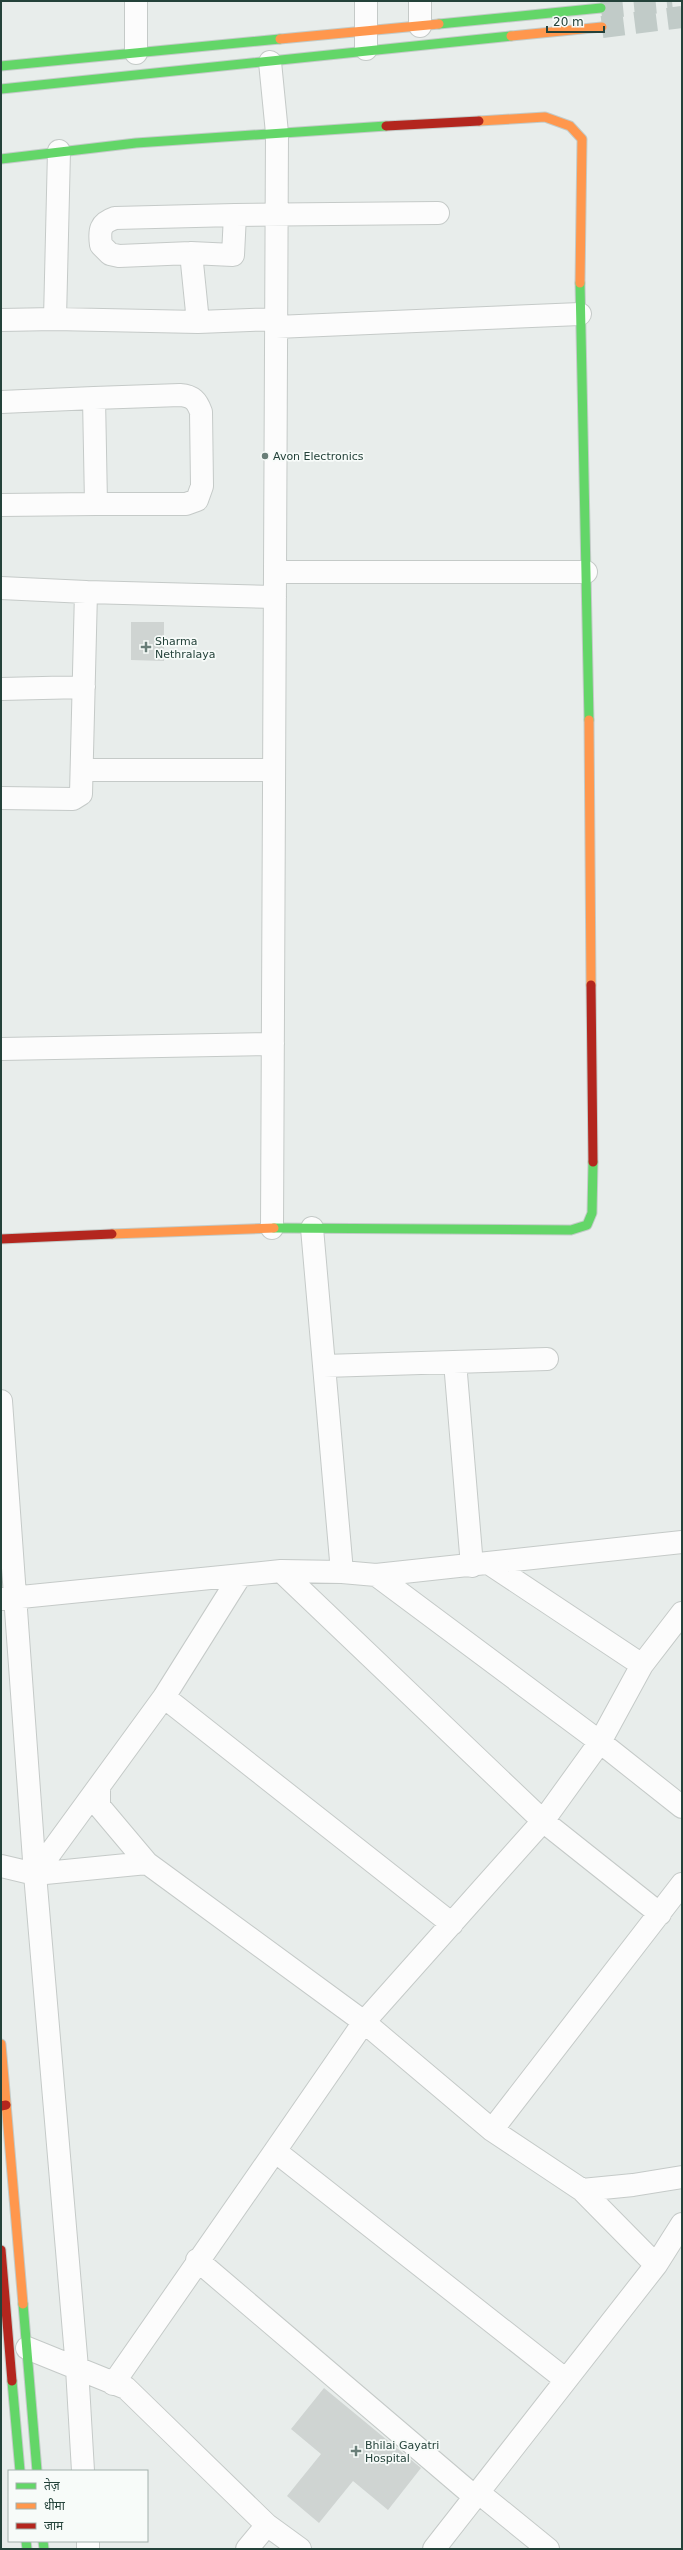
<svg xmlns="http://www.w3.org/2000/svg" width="683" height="2550" viewBox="0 0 683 2550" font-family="'DejaVu Sans','Noto Sans Devanagari',sans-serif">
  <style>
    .building { fill: #cfd4d2 }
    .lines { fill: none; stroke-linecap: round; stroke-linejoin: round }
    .secondary-tunnel { stroke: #c1cbc8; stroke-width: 22; stroke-dasharray: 22 11; stroke-linecap: butt }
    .street-casing { stroke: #c5cac8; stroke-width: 24 }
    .fast-casing { stroke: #c3cbc8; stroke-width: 11 }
    .slow-casing { stroke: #c3cbc8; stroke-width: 11 }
    .jam-casing { stroke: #c3cbc8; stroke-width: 11 }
    .street { stroke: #fcfcfc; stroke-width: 22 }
    .fast { stroke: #63d668; stroke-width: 9 }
    .slow { stroke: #ff974d; stroke-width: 9 }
    .jam { stroke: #b3261e; stroke-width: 9 }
    .poi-dot { fill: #697e78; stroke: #f7fbf9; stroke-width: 1.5 }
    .labels { text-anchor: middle; stroke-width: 3.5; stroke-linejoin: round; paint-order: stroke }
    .poi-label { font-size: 11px; fill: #24423a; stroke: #f7fbf9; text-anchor: start }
  </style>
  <rect width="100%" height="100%" fill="#e8edeb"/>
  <path class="building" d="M 131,622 L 164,622 L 164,661 L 131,660 Z
    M 324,2388 L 421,2468 L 388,2510 L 353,2481 L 319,2523 L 287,2496 L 321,2454 L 291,2429 Z"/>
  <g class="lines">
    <path class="secondary-tunnel" d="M 601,8 L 672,1
      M 602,27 L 682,17"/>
    <defs>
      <path id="street" d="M 420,1 L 420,26
        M 366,49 L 366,1
        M 136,53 L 136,1
        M 270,62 L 277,133 L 272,1228
        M 59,151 L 55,319 L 198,322 L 191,253 L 233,255 L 235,215 L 438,213
        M 191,253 L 119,256 L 110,254 L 101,245 C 99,230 100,223 115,218 L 235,215
        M 1,320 L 55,319
        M 198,322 L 276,319
        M 276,327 L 580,314
        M 94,398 L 180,395 C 193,396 197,401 201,412 L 202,486 L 197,500 L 186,504 L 96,504
        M 1,402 L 94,398 L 96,504 L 1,505
        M 275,572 L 586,572
        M 1,588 L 86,592
        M 1,689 L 84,687
        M 82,770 L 274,770
        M 1,798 L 73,799 L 81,794 L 86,592 L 275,597
        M 1,1049 L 273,1044
        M 312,1228 L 342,1572
        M 455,1362 L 472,1566
        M 324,1366 L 547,1359
        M 1,1401 L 35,1874 L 77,2368 L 83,2471
        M 490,1564 L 642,1665
        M 281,1571 L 543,1821 L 660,1914
        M 376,1575 L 600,1742 L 682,1807
        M 1,1599 L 281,1571 L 342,1572 L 376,1575 L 682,1542
        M 164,1697 L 452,1924
        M 99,1789 L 99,1806 L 147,1863
        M 1,1866 L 35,1874 L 147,1863 L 364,2022 L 492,2130 L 582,2190 L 633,2185 L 682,2177
        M 35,1874 L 164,1697 L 240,1576
        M 492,2130 L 682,1884
        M 275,2151 L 364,2022 L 543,1821 L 600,1742 L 642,1665 L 682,1613
        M 582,2190 L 656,2265
        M 197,2260 L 475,2497
        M 27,2348 L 126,2388 L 267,2525 L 247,2549
        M 113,2384 L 275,2151 L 566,2380
        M 479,2493 L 548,2549
        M 267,2525 L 300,2549
        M 88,2541 L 88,2549
        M 434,2549 L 656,2265 L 682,2224"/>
      <path id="fast" d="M 439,24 L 601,8
        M 1,66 L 280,39
        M 1,89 L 511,36
        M 1,159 L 136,143 L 386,126
        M 580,283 L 589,720
        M 274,1228 L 571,1230 L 587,1225 L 592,1213 L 593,1162
        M 23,2304 L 37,2471
        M 12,2381 L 20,2471
        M 26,2541 L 27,2549
        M 43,2541 L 44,2549"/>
      <path id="slow" d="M 511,36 L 602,27
        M 280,39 L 439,24
        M 479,121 L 545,117 L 570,126 L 582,139 L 580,283
        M 589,720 L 591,985
        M 112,1234 L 274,1228
        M 1,2044 L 23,2304"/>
      <path id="jam" d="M 386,126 L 479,121
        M 591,985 L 593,1162
        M 1,1239 L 112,1234
        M 1,2106 L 6,2105
        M 1,2250 L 12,2381"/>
    </defs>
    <use href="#street" class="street-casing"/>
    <use href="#fast" class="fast-casing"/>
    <use href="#slow" class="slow-casing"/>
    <use href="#jam" class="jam-casing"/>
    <use href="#street" class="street"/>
    <use href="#fast" class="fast"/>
    <use href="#slow" class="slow"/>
    <use href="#jam" class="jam"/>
  </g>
  <g class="poi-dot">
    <circle cx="265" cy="456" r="4"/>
    <path d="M144 641h4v4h4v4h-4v4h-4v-4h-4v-4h4z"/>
    <path d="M354 2445h4v4h4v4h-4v4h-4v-4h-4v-4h4z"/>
  </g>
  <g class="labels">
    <g class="poi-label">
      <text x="273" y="460">Avon Electronics</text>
      <text x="155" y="645">Sharma<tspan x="155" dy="13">Nethralaya</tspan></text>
      <text x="365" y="2449">Bhilai Gayatri<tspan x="365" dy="13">Hospital</tspan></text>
    </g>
  </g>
  <rect width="683" height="2550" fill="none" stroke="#24423a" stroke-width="4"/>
  <rect x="8" y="2470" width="140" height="72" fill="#f7fbf9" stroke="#a3b1ad"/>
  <rect x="16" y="2483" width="20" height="6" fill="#63d668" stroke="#a3b1ad"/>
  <text x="44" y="2490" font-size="12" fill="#24423a">तेज़</text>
  <rect x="16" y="2503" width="20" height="6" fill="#ff974d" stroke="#a3b1ad"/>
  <text x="44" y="2510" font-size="12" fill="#24423a">धीमा</text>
  <rect x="16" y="2523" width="20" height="6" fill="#b3261e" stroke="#a3b1ad"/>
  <text x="44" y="2530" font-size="12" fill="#24423a">जाम</text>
  <path d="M547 26v6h57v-6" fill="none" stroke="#24423a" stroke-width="2"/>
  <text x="553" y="26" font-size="12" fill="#24423a" stroke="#f7fbf9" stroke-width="3" paint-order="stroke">20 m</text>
</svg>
